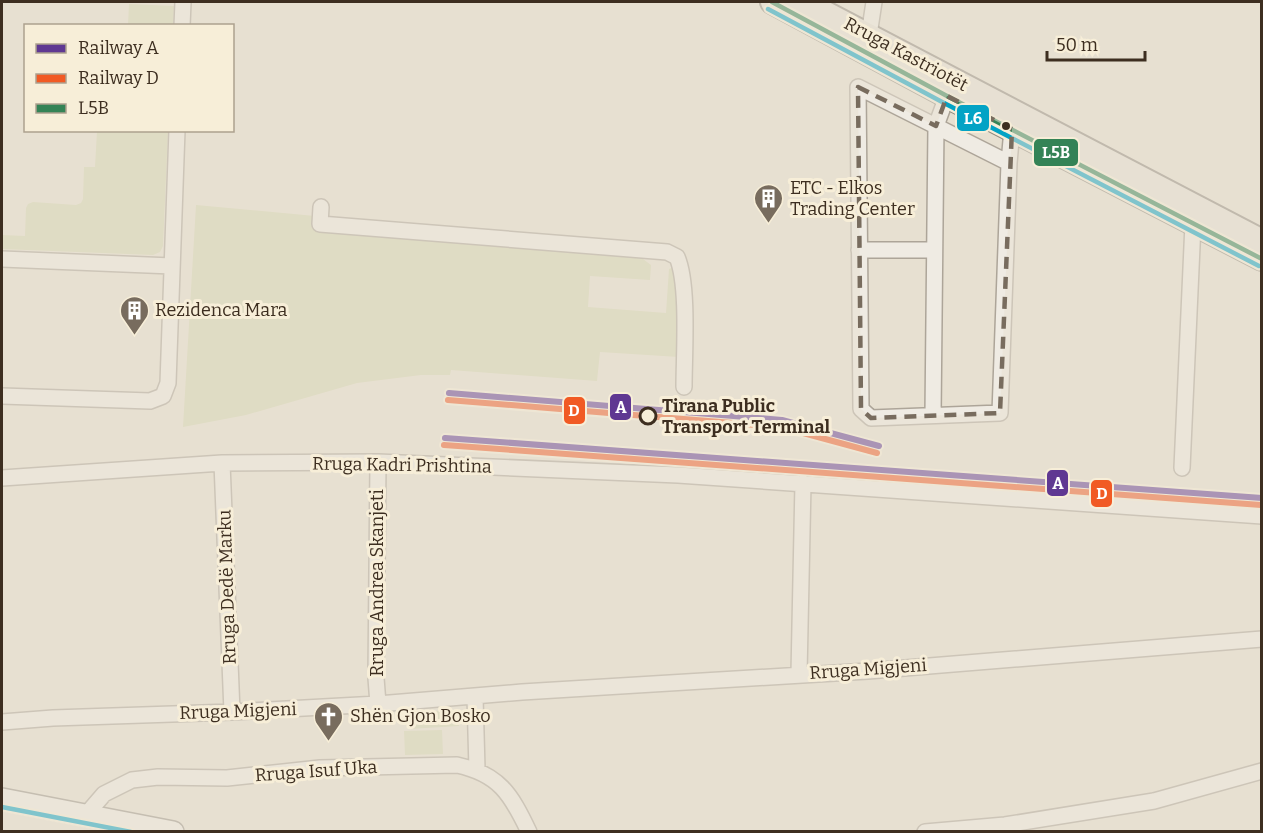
<svg xmlns="http://www.w3.org/2000/svg" width="1263" height="833" viewBox="0 0 1263 833" font-family="Bitter,serif">
  <style>
    .green { fill: #d6d7b3 }
    .lines { fill: none; stroke-linecap: round; stroke-linejoin: round }
    .street-casing { stroke: #ada599; stroke-width: 18 }
    .secondary-casing { stroke: #9c958a; stroke-width: 24 }
    .primary-casing { stroke: #928b80; stroke-width: 26 }
    .street { stroke: #efebe3; stroke-width: 15 }
    .secondary { stroke: #efebe3; stroke-width: 21 }
    .primary { stroke: #e6e1d4; stroke-width: 22 }
    .bus-1-casing { stroke: #f7eed8; stroke-width: 9 }
    .bus-2-casing { stroke: #f7eed8; stroke-width: 9 }
    .bus-1 { stroke: #348356; stroke-width: 4.5 }
    .bus-2 { stroke: #03a3c5; stroke-width: 4.5 }
    .rail-1-casing { stroke: #f7eed8; stroke-width: 10 }
    .rail-2-casing { stroke: #f7eed8; stroke-width: 10 }
    .rail-1 { stroke: #5f3892; stroke-width: 6 }
    .rail-2 { stroke: #f15a24; stroke-width: 6 }
    .marked { fill: none; stroke: #786c5e; stroke-width: 4.5; stroke-dasharray: 12 8; stroke-linejoin: round }
    .bus-dot { fill: #3d2e20; stroke: #f7eed8; stroke-width: 2 }
    .stop-dot { fill: #f7eed8; stroke: #3d2e20; stroke-width: 3 }
    .labels { text-anchor: middle; stroke-width: 6; stroke-linejoin: round; paint-order: stroke }
    .street-label { font-size: 18px; fill: #3d2e20; stroke: #f7eed8 }
    .poi-label { font-size: 18px; fill: #3d2e20; stroke: #f7eed8; text-anchor: start }
    .stop-label { font-size: 18px; font-weight: bold; fill: #3d2e20; stroke: #f7eed8; text-anchor: start }
    .line-badge { stroke: #f7eed8; stroke-width: 2 }
    .badge-label { font-size: 16px; text-anchor: middle; font-weight: bold; fill: #fff }
  </style>
  <rect width="100%" height="100%" fill="#e7e0d1"/>
  <path class="green" d="M 129,4 L 174,6 L 173,25 L 128,25 Z
    M 97,131 L 168,131 L 163,246 L 160,252 L 153,255 L 2,249 L 2,235 L 25,236 L 26,208 L 28,204 L 33,202 L 76,205 L 81,203 L 83,199 L 84,167 L 95,167 Z
    M 196,205 L 315,216 L 315,231 L 623,255 L 643,259 L 651,265 L 650,280 L 590,276 L 588,307 L 666,313 L 669,269 L 674,267 L 679,357 L 600,352 L 597,381 L 451,370 L 450,375 L 421,375 L 357,383 L 246,415 L 183,427 Z
    M 458,710 L 459,726 L 409,729 L 409,712 Z
    M 442,730 L 443,754 L 405,755 L 404,731 Z"/>
  <g class="lines">
    <defs>
      <path id="street" d="M 182,26 L 183,2
        M 869,35 L 874,2
        M 1009,163 L 858,87 L 861,409 L 871,418 L 1000,413 L 1009,163 L 1012,129
        M 321,207 L 320,224 L 667,252 L 677,257 C 689,285 684,354 684,387
        M 859,250 L 933,250
        M 2,259 L 172,266
        M 2,396 L 150,401 L 163,396 L 168,383 L 177,130
        M 933,415 L 936,126 L 947,96
        M 378,462 L 376,678 L 378,704
        M 222,463 L 232,712
        M 1182,468 L 1193,224
        M 2,478 L 222,463 L 378,462 L 678,475 L 1262,516
        M 799,674 L 803,483
        M 475,697 L 477,769
        M 2,722 L 53,718 L 232,712 L 378,704 L 522,692 L 868,671 L 1262,639
        M 85,816 L 104,794 L 132,780 L 158,777 L 227,778 L 320,768 L 457,765 C 499,774 511,794 529,832
        M 925,832 L 1005,825 L 1154,801 L 1262,771"/>
      <path id="secondary" d="M 2,799 L 173,832"/>
      <path id="primary" d="M 772,2 L 947,96 L 1262,259
        M 805,2 L 1262,241"/>
    </defs>
    <use href="#street" class="street-casing"/>
    <use href="#secondary" class="secondary-casing"/>
    <use href="#primary" class="primary-casing"/>
    <use href="#street" class="street"/>
    <use href="#secondary" class="secondary"/>
    <use href="#primary" class="primary"/>
    <defs>
      <path id="bus-1" d="M 772,2 L 947,96 L 1262,259"/>
      <path id="bus-2" d="M 768,9 L 944,103 L 1259,266
        M 2,807 L 131,832"/>
    </defs>
    <use href="#bus-1" class="bus-1-casing"/>
    <use href="#bus-2" class="bus-2-casing"/>
    <use href="#bus-1" class="bus-1"/>
    <use href="#bus-2" class="bus-2"/>
    <defs>
      <path id="rail-1" d="M 449,393 L 782,420 L 879,446
        M 445,438 L 1262,498"/>
      <path id="rail-2" d="M 448,400 L 781,427 L 877,453
        M 444,445 L 1261,505"/>
    </defs>
    <use href="#rail-1" class="rail-1-casing"/>
    <use href="#rail-2" class="rail-2-casing"/>
    <use href="#rail-1" class="rail-1"/>
    <use href="#rail-2" class="rail-2"/>
  </g>
  <path d="M0 0H1263V833H0ZM 858,87 L 936,126 L 947,96 L 1012,129 L 1000,413 L 871,418 L 861,409 Z" fill="#e7e0d1" fill-opacity=".55" fill-rule="evenodd"/>
  <path class="marked" d="M 858,87 L 936,126 L 947,96 L 1012,129 L 1000,413 L 871,418 L 861,409 Z"/>
  <defs>
    <symbol id="building-pin" viewBox="-11 -11 22 30"><path d="M0 17L-7.5 6A9.5 9.5 0 1 1 7.5 6Z" fill="#786c5e" stroke="#f7eed8"/><path d="M-4-6H4V6H1V3H-1V6H-4ZM-2.5-4.3h1.7v1.8h-1.7ZM.8-4.3h1.7v1.8H.8ZM-2.5-1h1.7V.8h-1.7ZM.8-1h1.7V.8H.8Z" fill="#fff"/></symbol>
    <symbol id="church-pin" viewBox="-11 -11 22 30"><path d="M0 17L-7.5 6A9.5 9.5 0 1 1 7.5 6Z" fill="#786c5e" stroke="#f7eed8"/><path d="M-1.2-6h2.4v3.5h3.3v2.4h-3.3V6h-2.4V-.1h-3.3v-2.4h3.3Z" fill="#fff"/></symbol>
  </defs>
  <g fill-rule="evenodd">
    <use href="#building-pin" x="752" y="182" width="33" height="45"/>
    <use href="#building-pin" x="118" y="294" width="33" height="45"/>
    <use href="#church-pin" x="312" y="700" width="33" height="45"/>
  </g>
  <circle class="bus-dot" cx="1006" cy="126" r="5"/>
  <circle class="stop-dot" cx="648" cy="416" r="8"/>
  <g class="labels">
    <g class="street-label">
      <text transform="translate(906 54) rotate(28)" y="6">Rruga Kastriotët</text>
      <text transform="translate(402 465) rotate(1)" y="6">Rruga Kadri Prishtina</text>
      <text transform="translate(377 583) rotate(-90)" y="6">Rruga Andrea Skanjeti</text>
      <text transform="translate(227 587) rotate(-92)" y="6">Rruga Dedë Marku</text>
      <text transform="translate(868 669) rotate(-4)" y="6">Rruga Migjeni</text>
      <text transform="translate(238 711) rotate(-2)" y="6">Rruga Migjeni</text>
      <text transform="translate(316 771) rotate(-4)" y="6">Rruga Isuf Uka</text>
    </g>
    <g class="poi-label">
      <text x="790" y="194">ETC - Elkos<tspan x="790" dy="21">Trading Center</tspan></text>
      <text x="155" y="316">Rezidenca Mara</text>
      <text x="350" y="722">Shën Gjon Bosko</text>
    </g>
    <g class="stop-label">
      <text x="662" y="412">Tirana Public<tspan x="662" dy="21">Transport Terminal</tspan></text>
    </g>
  </g>
  <g class="line-badge">
    <rect x="956" y="104" width="34" height="28" rx="6" fill="#03a3c5"/>
    <rect x="1033" y="138" width="46" height="29" rx="6" fill="#348356"/>
    <rect x="609" y="393" width="23" height="28" rx="6" fill="#5f3892"/>
    <rect x="563" y="396" width="23" height="29" rx="6" fill="#f15a24"/>
    <rect x="1046" y="469" width="23" height="28" rx="6" fill="#5f3892"/>
    <rect x="1090" y="479" width="23" height="29" rx="6" fill="#f15a24"/>
  </g>
  <g class="badge-label">
    <text x="973" y="124">L6</text>
    <text x="1056" y="158">L5B</text>
    <text x="621" y="413">A</text>
    <text x="574" y="416">D</text>
    <text x="1058" y="489">A</text>
    <text x="1102" y="499">D</text>
  </g>
  <rect width="1263" height="833" fill="none" stroke="#3d2e20" stroke-width="6"/>
  <rect x="24" y="24" width="210" height="108" fill="#f7eed8" stroke="#ada18e" stroke-width="1.5"/>
  <rect x="36" y="44" width="30" height="9" fill="#5f3892" stroke="#ada18e" stroke-width="1.5"/>
  <text x="78" y="54" font-size="18" fill="#3d2e20">Railway A</text>
  <rect x="36" y="74" width="30" height="9" fill="#f15a24" stroke="#ada18e" stroke-width="1.5"/>
  <text x="78" y="84" font-size="18" fill="#3d2e20">Railway D</text>
  <rect x="36" y="104" width="30" height="9" fill="#348356" stroke="#ada18e" stroke-width="1.5"/>
  <text x="78" y="114" font-size="18" fill="#3d2e20">L5B</text>
  <path d="M1047 51v9h98v-9" fill="none" stroke="#3d2e20" stroke-width="3"/>
  <text x="1056" y="51" font-size="18" fill="#3d2e20" stroke="#f7eed8" stroke-width="4.5" paint-order="stroke">50 m</text>
</svg>
